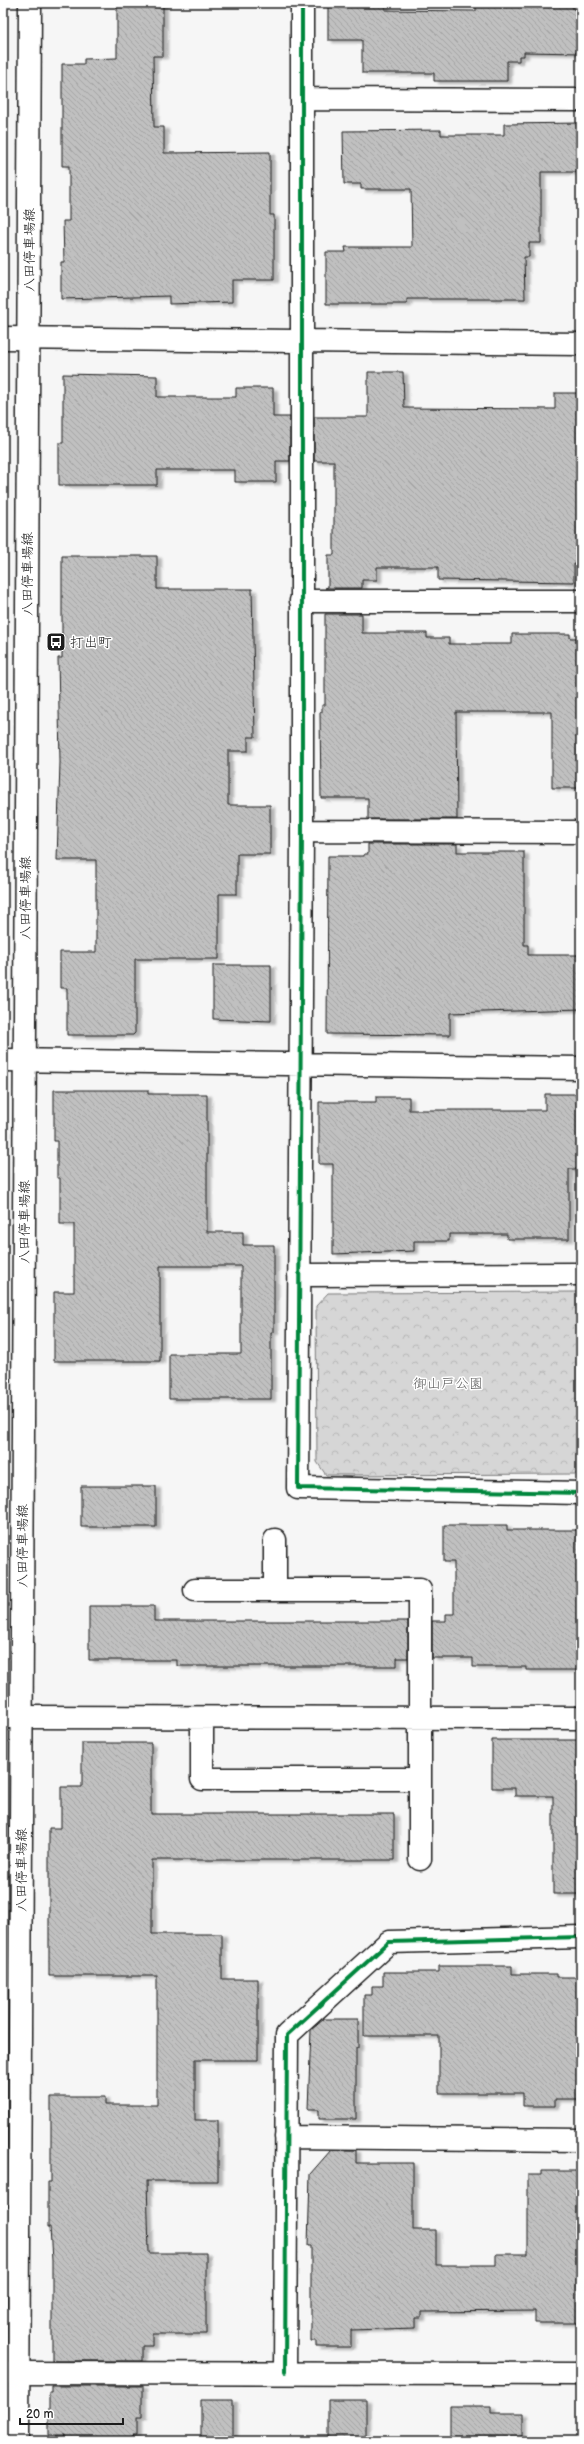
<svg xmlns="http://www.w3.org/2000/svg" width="584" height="2444" viewBox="0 0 584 2444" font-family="'Balsamiq Sans','Klee One',sans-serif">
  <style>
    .park { fill: url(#park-crowns); stroke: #797979 }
    .building { fill: url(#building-back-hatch); stroke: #1c1c1c; filter: url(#shadow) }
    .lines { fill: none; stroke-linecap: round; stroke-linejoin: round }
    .minor-casing { stroke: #1c1c1c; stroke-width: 25 }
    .major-casing { stroke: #1c1c1c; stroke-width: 25 }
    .minor { stroke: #fff; stroke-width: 22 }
    .major { stroke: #fff; stroke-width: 22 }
    .cycleway-casing { stroke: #fff; stroke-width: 6 }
    .cycleway { stroke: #00873e; stroke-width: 4 }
    .labels { text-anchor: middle; stroke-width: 3; stroke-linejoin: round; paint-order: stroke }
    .street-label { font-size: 14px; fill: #1c1c1c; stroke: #fff }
    .poi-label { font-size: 14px; fill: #1c1c1c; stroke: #fff; text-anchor: start }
    .park-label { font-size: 14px; fill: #5d5d5d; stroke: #fff }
  </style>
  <defs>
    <pattern id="park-crowns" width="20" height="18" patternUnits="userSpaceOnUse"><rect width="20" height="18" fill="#d6d6d6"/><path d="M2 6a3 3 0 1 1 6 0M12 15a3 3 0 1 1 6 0" fill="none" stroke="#b7b7b7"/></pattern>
    <pattern id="building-back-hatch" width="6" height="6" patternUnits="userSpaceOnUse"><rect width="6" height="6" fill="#c0c0c0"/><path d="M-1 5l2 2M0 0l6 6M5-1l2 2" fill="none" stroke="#a4a4a4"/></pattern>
    <filter id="shadow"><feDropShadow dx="4.5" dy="2.5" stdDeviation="1" flood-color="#0004"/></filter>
  </defs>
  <rect width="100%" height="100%" fill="#f6f6f6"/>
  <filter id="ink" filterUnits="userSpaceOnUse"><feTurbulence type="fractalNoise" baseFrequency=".025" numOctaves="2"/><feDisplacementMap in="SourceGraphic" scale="8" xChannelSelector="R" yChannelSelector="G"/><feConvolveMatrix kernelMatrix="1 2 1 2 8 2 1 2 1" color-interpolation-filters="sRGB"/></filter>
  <g filter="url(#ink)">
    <path class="park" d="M 581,1292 L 581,1474 L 326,1475 L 317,1462 L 316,1306 L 328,1293 Z"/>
    <path class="building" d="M 117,3 L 163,3 L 163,56 L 153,56 L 154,127 L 164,127 L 164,153 L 270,152 L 270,215 L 274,215 L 274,280 L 232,280 L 232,302 L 169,304 L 169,296 L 61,299 L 61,262 L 64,262 L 63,221 L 69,221 L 69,166 L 62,166 L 62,64 L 84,64 L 84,59 L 117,58 Z
      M 328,4 L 385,4 L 385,10 L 476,11 L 476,4 L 573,5 L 573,9 L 581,9 L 581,53 L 524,52 L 524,56 L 519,56 L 519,61 L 507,61 L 507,81 L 434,81 L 434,73 L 362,73 L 362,40 L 328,40 Z
      M 581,123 L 581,172 L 541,172 L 541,243 L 529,243 L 529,257 L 524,257 L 525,299 L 407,299 L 407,304 L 326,304 L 326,252 L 346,252 L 345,247 L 412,247 L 411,189 L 361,189 L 361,184 L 344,184 L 343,131 L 441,130 L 441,135 L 504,135 L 504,124 Z
      M 368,372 L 403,372 L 404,408 L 555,409 L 555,393 L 581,393 L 581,564 L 574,564 L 574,582 L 438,580 L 438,567 L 377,567 L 377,580 L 362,580 L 362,588 L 325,588 L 328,587 L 328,555 L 334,555 L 334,461 L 314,461 L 314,417 L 368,417 Z
      M 63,374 L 157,376 L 157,397 L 236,397 L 236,388 L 273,388 L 273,417 L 290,417 L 290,461 L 276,461 L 276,482 L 235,482 L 235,470 L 157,470 L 157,485 L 59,485 L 59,443 L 63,443 Z
      M 62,556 L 157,556 L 157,589 L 252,589 L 255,737 L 248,737 L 248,751 L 228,751 L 228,805 L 270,805 L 270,854 L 237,854 L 237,894 L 219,894 L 219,959 L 135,959 L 135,1033 L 133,1035 L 67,1035 L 67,988 L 60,988 L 60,952 L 96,952 L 96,860 L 57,860 L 60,762 L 58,658 L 62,658 Z
      M 325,614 L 362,614 L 362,633 L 427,633 L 427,638 L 449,638 L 449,644 L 512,644 L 512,634 L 570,634 L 570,638 L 581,638 L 581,788 L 552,788 L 552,712 L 456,712 L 457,819 L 368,819 L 368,798 L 321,798 L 320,712 L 322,712 L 322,705 L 325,705 Z
      M 368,844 L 457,844 L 457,852 L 524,852 L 524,945 L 528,945 L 528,955 L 581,955 L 581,1009 L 450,1013 L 450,1035 L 327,1034 L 328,856 L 364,856 L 364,854 L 368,854 Z
      M 213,965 L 271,965 L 271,1021 L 213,1019 Z
      M 54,1090 L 148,1090 L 148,1094 L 207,1094 L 207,1232 L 243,1232 L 243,1245 L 274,1245 L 274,1332 L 271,1332 L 271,1399 L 169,1399 L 169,1354 L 241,1354 L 241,1266 L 160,1266 L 160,1361 L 54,1361 L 54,1292 L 74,1292 L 74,1224 L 60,1224 L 60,1178 L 57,1178 L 57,1141 L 54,1141 Z
      M 545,1094 L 581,1094 L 581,1169 L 569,1169 L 569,1239 L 507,1239 L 507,1234 L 449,1234 L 449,1241 L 414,1241 L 414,1251 L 333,1254 L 333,1164 L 319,1164 L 319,1102 L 376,1102 L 376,1097 L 409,1097 L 409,1110 L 545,1110 Z
      M 81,1486 L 156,1486 L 156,1527 L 81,1527 Z
      M 444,1525 L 507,1525 L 507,1530 L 581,1530 L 581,1670 L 526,1670 L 526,1667 L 473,1667 L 473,1658 L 432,1658 L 432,1621 L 446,1621 L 446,1614 L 454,1614 L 454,1562 L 444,1562 Z
      M 89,1606 L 154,1606 L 154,1621 L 408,1621 L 408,1658 L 397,1658 L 397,1666 L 177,1666 L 177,1660 L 89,1660 Z
      M 492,1740 L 581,1740 L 581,1894 L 553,1894 L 553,1796 L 515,1796 L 515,1788 L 492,1788 Z
      M 82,1743 L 151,1743 L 151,1814 L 394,1814 L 394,1860 L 152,1860 L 152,1934 L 222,1934 L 222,1979 L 258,1979 L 258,2060 L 195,2060 L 195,2120 L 218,2120 L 218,2181 L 147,2181 L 149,2253 L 206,2253 L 206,2334 L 152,2334 L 152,2346 L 142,2346 L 142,2361 L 52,2361 L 52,2261 L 50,2227 L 48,2227 L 48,2182 L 51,2182 L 51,2097 L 105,2097 L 105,2105 L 157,2105 L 157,1976 L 49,1976 L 49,1828 L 61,1828 L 61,1787 L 82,1787 Z
      M 439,1966 L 512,1966 L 512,1974 L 557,1974 L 557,1977 L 581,1977 L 581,2099 L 555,2099 L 555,2106 L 523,2106 L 523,2093 L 439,2093 L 439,2036 L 364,2036 L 364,1995 L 372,1995 L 372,1986 L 383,1986 L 383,1972 L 439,1972 Z
      M 324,2019 L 358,2019 L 358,2048 L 356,2048 L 356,2119 L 319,2119 L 319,2109 L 308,2109 L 311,2030 Z
      M 331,2150 L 356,2150 L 356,2163 L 413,2163 L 413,2230 L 436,2230 L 436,2265 L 496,2265 L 496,2254 L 528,2254 L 528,2175 L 541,2175 L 541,2171 L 581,2171 L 581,2323 L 535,2323 L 535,2311 L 421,2312 L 421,2318 L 415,2318 L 415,2328 L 351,2330 L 351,2347 L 316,2347 L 316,2341 L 311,2341 L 311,2246 L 308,2246 L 310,2174 Z
      M 52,2386 L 142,2386 L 142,2417 L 137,2417 L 137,2435 L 133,2435 L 133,2441 L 65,2441 L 65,2435 L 49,2435 L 49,2393 L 52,2393 Z
      M 201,2400 L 233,2400 L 233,2441 L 201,2441 Z
      M 328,2400 L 366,2400 L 366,2441 L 328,2441 Z
      M 450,2406 L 491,2406 L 491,2413 L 523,2413 L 523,2441 L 450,2441 Z"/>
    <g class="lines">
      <defs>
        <path id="minor" d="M 302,3 L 302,831 L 298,1488 L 581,1493
          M 302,99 L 581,100
          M 3,338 L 581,344
          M 301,601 L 581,601
          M 302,831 L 581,832
          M 3,1060 L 581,1068
          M 299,1275 L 581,1274
          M 275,1540 L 275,1590
          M 195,1590 L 420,1590 L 420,1859
          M 3,1717 L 581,1718
          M 202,1718 L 202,1779 L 420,1779
          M 286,2137 L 581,2140
          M 285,2372 L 287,2035 L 389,1942 L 581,1937
          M 3,2373 L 581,2374"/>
        <path id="major" d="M 18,2441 L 30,3"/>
      </defs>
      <use href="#minor" class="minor-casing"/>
      <use href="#major" class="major-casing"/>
      <use href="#minor" class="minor"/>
      <use href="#major" class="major"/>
      <defs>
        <path id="cycleway" d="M 302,3 L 302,831 L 298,1488 L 581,1493
          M 285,2372 L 287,2035 L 389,1942 L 581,1937"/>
      </defs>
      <use href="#cycleway" class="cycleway-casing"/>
      <use href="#cycleway" class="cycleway"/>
    </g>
  </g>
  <defs>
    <symbol id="bus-square" viewBox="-11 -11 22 22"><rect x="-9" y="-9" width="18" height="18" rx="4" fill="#1c1c1c" stroke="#fff"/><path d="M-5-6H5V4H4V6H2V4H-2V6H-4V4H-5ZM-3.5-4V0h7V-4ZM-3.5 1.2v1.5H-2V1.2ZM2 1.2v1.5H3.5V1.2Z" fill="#fff"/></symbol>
  </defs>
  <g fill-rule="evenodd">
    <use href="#bus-square" x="45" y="631" width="22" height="22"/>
  </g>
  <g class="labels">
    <g class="street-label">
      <text transform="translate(29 250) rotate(-90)" y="5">八田停車場線</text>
      <text transform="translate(27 574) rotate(-90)" y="5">八田停車場線</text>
      <text transform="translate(25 898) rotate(-90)" y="5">八田停車場線</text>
      <text transform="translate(24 1222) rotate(-90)" y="5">八田停車場線</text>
      <text transform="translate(22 1546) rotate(-90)" y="5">八田停車場線</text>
      <text transform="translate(21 1870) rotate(-90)" y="5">八田停車場線</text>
    </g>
    <g class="poi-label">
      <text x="70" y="647">打出町</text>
    </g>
    <g class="park-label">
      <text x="448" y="1388">御山戸公園</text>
    </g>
  </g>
  <rect width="584" height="2444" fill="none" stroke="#fff" stroke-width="16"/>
  <rect x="8" y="8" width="568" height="2428" fill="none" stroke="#1c1c1c" stroke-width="1.5" filter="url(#ink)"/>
  <path d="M20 2418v6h103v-6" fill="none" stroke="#1c1c1c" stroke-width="2"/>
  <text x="26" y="2418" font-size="12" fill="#1c1c1c" stroke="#ffffff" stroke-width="3" paint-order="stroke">20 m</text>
</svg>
